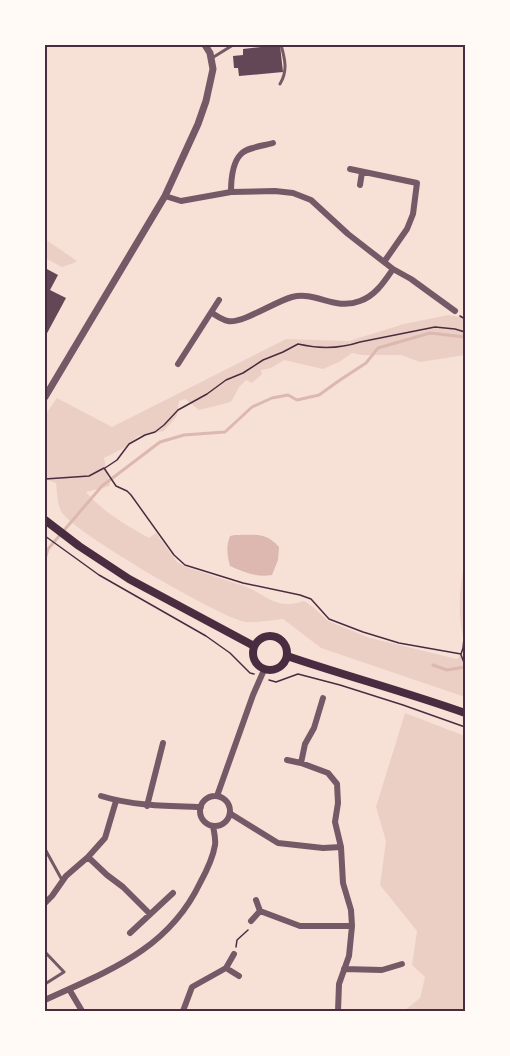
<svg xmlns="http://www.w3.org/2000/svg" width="510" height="1056" viewBox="0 0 510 1056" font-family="Overpass,sans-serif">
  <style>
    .green { fill: #ebcfc5 }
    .water { fill: #dcb8b0 }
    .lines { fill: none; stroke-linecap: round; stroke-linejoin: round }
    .stream { stroke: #dcb8b0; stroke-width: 3 }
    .building { fill: #644757 }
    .path { stroke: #4a2c40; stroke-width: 1.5 }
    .service { stroke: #755966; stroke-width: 3 }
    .minor { stroke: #755966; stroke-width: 6 }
    .tertiary { stroke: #755966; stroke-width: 7 }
    .secondary { stroke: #4a2c40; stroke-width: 8 }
    .neatline { fill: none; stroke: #4a2c40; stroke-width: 2 }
  </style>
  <rect width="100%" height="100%" fill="#f7e1d7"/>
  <path class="green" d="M 45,239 L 77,261 L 74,263 L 62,267 L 45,258 Z
    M 448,315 L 460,317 L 465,320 L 465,355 L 420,362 L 401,355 L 362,355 L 352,353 L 339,362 L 323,369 L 284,360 L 271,368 L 261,370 L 262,374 L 252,383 L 246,380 L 239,387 L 231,402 L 199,410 L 185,399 L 179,401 L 177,416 L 164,431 L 138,436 L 124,448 L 104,458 L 110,486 L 86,492 C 103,512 126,525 149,538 L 156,533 L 177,562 L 186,567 L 247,587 C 261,593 273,605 289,604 C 294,604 300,602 304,601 L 313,607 L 328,621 L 370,638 L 457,659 L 465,650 L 465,697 L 321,648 L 283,619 C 272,620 258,623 246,622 C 222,619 69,530 61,511 C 57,503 57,492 56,483 L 45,479 L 45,415 L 57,398 L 112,427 L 286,339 L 349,341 L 404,324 Z
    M 465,559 L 465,645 C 457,618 459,587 465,559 Z
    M 405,713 L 465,736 L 465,1011 L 404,1011 L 420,998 L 425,977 L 412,965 L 417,931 L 380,885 L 386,841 L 376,807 Z"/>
  <path class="water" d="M 235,535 C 254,535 266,532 279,547 L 278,560 L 272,575 C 258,578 243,572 230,566 C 227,555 226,546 230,536 Z"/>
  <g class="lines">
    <path class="stream" d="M 45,559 L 48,549 L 102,486 L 160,442 L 184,435 L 225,432 L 252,407 L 272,398 L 288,395 L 297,400 L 319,395 L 340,380 L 366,363 L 378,348 L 430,333 L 465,337
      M 433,665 L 447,670 L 465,667"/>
  </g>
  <path class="building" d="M 280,45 L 283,72 L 239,76 L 238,68 L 234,68 L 233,56 L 243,55 L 243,49 Z
    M 45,268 L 58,275 L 50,290 L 66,298 L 45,337 Z"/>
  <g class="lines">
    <path class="path" d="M 460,316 L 465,319
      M 105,468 L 117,460 L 129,444 L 145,435 L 155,432 L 164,425 L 178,410 L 207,394 L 226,380 L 243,373 L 263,360 L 283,352 L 298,344 C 319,349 339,349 360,342 L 435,327 L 455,329 L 465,332
      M 45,479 L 89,476 L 104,468 L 116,486 L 127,491 L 131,495 L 174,555 L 185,565 L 243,583 L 300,595 L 311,599 L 329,619 L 363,632 L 399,643 L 461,654 L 463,648 L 465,629
      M 45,536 L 99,575 L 206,636 L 230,653 L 250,673 L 254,674
      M 465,557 L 465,572
      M 461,655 L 465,665
      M 465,676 L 465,682
      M 269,680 L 276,682 L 298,674 L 340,685 L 403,705 L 465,727
      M 236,947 L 237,940 L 248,930"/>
    <path class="service" d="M 212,58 L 233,45
      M 280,84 C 288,71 285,59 281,45
      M 45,849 L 62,880
      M 45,952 L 64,972 L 45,984"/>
    <path class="minor" d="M 350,169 L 417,183 L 413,214 L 407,229 L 384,262
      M 360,185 L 362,172
      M 231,192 C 231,181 232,163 241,154 C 248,147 263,146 273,143
      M 165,196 L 181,201 L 231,192 L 275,191 L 293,193 L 311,200 L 348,234 L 393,269 L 411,279 L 455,311
      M 212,313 C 217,316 222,320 228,321 C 242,324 276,301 292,297 C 316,291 335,311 360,301 C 375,296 384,282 393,269
      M 178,364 L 219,300
      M 287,760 L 301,763 L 328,773 L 337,784 L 338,803 L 335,822 L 341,847 L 343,883 L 351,910 L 352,926 L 349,956 L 339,984 L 338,1011
      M 301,763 L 305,744 L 314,728 L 323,698
      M200 811a15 15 0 1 1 30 0a15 15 0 1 1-30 0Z
      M 101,796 C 134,806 167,806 201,807
      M 217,796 L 253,695 L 264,670
      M 147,806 L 163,743
      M 231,814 L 278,843 L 323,848 L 341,847
      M 88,857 L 107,875 L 123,887 L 150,914
      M 256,900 L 260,911
      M 45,903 L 52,896 L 66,876 L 88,857 L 105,838 L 116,801
      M 251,921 L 260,911 L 300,926 L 352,926
      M 130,933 L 173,893
      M 226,968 L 239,976
      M 344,969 L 382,970 L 402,964
      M 69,989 L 82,1011
      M 45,1000 C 108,971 168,950 200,883 C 206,872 213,858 215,845 C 216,839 214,832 213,826
      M 183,1011 L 192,987 L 226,968 L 234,954"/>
    <path class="tertiary" d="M 45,397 L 165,196 L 198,124 L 206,101 L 213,69 L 210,53 L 205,45"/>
    <path class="secondary" d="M 45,520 L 79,546 L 129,579 L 254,646
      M253 653a17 17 0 1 1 34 0a17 17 0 1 1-34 0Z
      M 287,656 C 346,676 406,692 465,713"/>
  </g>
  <rect width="510" height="1056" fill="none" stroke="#fffaf5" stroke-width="93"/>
  <rect x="46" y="46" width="418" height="964" class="neatline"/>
</svg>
